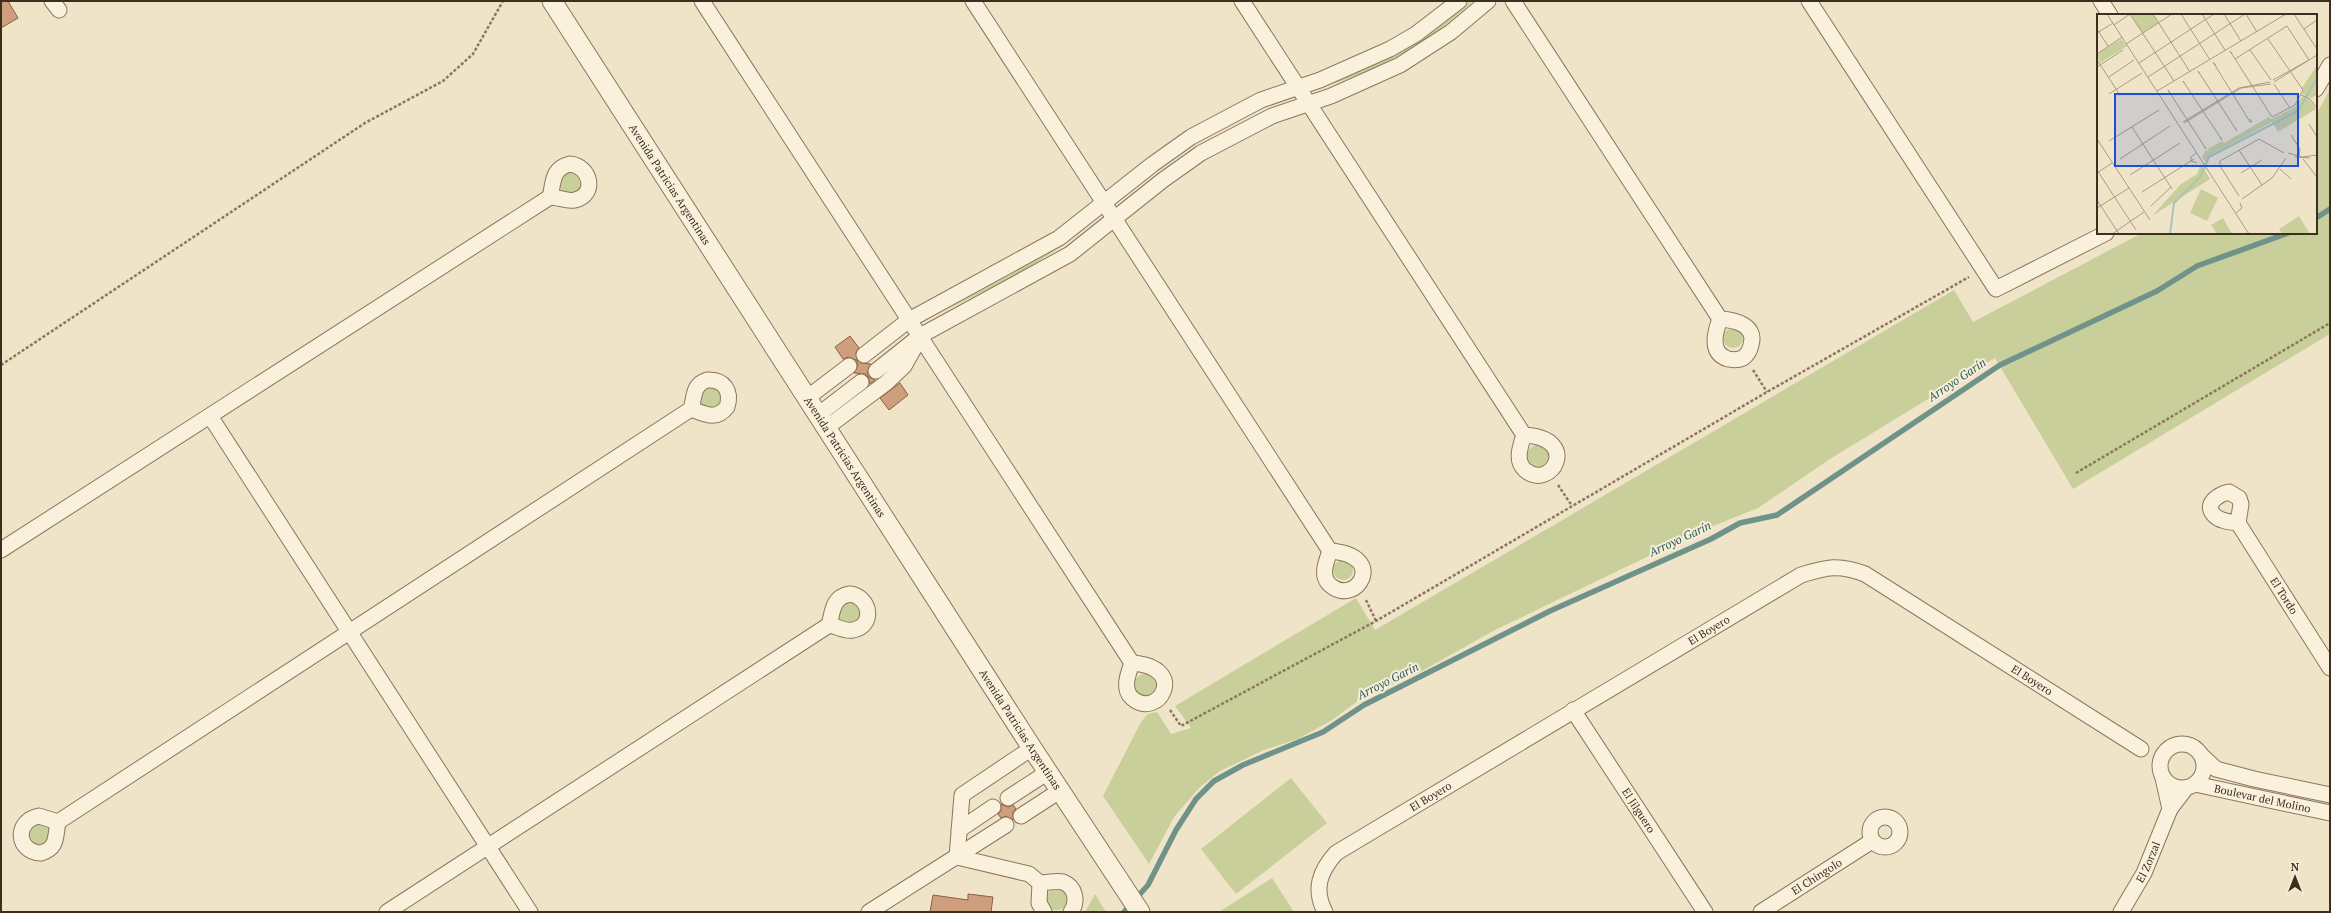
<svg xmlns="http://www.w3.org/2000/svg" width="2331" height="913" viewBox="0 0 2331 913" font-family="'PT Serif',serif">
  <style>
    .green { fill: #c9cf9b }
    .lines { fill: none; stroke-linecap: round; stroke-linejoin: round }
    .stream { stroke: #6f938a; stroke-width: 5.5 }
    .building { fill: #cf9f7d; stroke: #8d5f41 }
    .minor-casing { stroke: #8d765c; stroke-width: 17 }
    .tertiary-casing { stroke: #8d765c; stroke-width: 21 }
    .path { stroke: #8d765c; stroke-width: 2.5; stroke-dasharray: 3 2; stroke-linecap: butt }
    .minor { stroke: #faf1dc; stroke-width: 15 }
    .tertiary { stroke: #faf1dc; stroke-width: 19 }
    .labels { text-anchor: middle; stroke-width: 4; stroke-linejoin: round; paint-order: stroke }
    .street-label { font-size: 11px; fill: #3d2e20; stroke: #f7eed8 }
    .water-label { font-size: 12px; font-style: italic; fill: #2f5d5a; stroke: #f7eed8 }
    .inset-river { fill: none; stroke: #a9c4bc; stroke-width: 2 }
    .inset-road { fill: none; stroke: #a89b85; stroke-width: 1 }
    .view { fill: #1d4ed8; fill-opacity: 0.15; stroke: #1d4ed8; stroke-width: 2 }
    .inset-edge { fill: none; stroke: #3d2e20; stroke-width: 2 }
  </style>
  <rect width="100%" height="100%" fill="#f0e4c8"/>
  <path class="green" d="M 1471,1 L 1473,1 C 1432,41 1378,71 1323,87 L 1372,65 L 1417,41 Z
    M 2330,89 L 2330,334 L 2073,489 L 1995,358 L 1830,459 L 1758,508 L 1703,530 L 1493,631 L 1422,671 L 1365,696 L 1332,720 L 1298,739 L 1264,750 L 1220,771 L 1200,787 L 1174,817 L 1149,864 L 1103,796 L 1141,722 L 1148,714 L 1157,712 L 1171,734 L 1191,728 L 1175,706 L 1356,598 L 1375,630 L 1954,290 L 1973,322 L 2142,233 L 2316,233 L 2316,115 Z
    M559 183a11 11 0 1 1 22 0a11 11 0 1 1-22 0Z
    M 1094,221 C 1048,261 989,290 934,315 L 943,306 L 1011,274 Z
    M1723 338a10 10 0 1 1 20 0a10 10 0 1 1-20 0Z
    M700 398a11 11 0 1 1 22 0a11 11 0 1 1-22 0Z
    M1527 456a11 11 0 1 1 22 0a11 11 0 1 1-22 0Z
    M1333 570a10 10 0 1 1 20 0a10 10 0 1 1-20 0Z
    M837 613a12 12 0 1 1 24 0a12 12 0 1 1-24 0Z
    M1134 685a11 11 0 1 1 22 0a11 11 0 1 1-22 0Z
    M 1291,778 L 1327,823 L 1236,894 L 1201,849 Z
    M28 834a12 12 0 1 1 24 0a12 12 0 1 1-24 0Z
    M 1272,878 L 1294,912 L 1219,912 Z
    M1046 899a11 11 0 1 1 22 0a11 11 0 1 1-22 0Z
    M 1095,894 L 1106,912 L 1085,912 Z"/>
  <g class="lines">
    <path class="stream" d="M 2316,218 L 2330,209
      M 1124,912 L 1148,885 L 1176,830 L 1196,799 L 1214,781 L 1243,765 L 1323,732 L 1364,705 L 1550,611 L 1711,539 L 1740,523 L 1777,515 L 2000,365 L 2157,291 L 2197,266 L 2288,233"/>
  </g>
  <path class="building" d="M 1,1 L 8,1 L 18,18 L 1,28 Z
    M 850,336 L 859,348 L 856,352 L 857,360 L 861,363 L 871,364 L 867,373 L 869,377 L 875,380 L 870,384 L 868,377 L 865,374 L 854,373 L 858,365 L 856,360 L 848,357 L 843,359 L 835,347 Z
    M 900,383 L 908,395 L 889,410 L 880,398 Z
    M 1001,804 L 1008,807 L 1013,805 L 1016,809 L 1013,812 L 1013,820 L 1006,816 L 1001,818 L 998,814 L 1001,811 Z
    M 968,894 L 993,897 L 991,912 L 930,912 L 933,895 L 968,900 Z"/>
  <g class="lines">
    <defs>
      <g id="minor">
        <path d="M 52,1 L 59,10"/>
        <path d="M 702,1 L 1132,663"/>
        <path d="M 973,1 L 1330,551"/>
        <path d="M 1242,1 L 1524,435"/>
        <path d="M 1513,1 L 1720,319"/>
        <path d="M 1809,1 L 1996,289 L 2106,233"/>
        <path d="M 2101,1 L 2110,15"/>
        <path d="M 2316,89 L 2330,65"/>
        <path d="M 570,164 C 591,166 597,195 575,200 C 567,202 559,197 550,197 C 554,182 551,169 570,164 Z"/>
        <path d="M 1720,319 C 1735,320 1757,325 1751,345 C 1750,350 1747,355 1743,358 C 1738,360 1733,360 1728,359 C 1709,353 1715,332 1720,319 Z"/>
        <path d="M 864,355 L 909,320 L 1059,238 L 1153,164 L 1191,137 L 1261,100 L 1320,80 L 1390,49 L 1416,34 L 1459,1"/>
        <path d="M 876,371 L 920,336 L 1070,254 L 1163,180 L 1201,153 L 1272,116 L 1331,96 L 1400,65 L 1451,32 L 1488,1"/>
        <path d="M 707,380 C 724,379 732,391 727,407 C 716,421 705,414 691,409 C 695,397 692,385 707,380 Z"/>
        <path d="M 807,398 L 849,366"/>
        <path d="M 818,415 L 861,382"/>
        <path d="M 210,416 L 530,912"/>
        <path d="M 826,428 L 886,383 L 904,366 L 917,343"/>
        <path d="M 1524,435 C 1582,438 1551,492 1525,470 C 1515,461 1520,447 1524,435 Z"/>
        <path d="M 2229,492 L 2239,498 L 2241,504 L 2238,523 C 2230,522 2219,521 2214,515 C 2203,503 2220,494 2229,492 Z"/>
        <path id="s1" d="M 2238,523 L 2330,668"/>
        <path d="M 1,550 L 550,197"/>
        <path d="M 1330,551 C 1389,555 1356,608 1330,585 C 1320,576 1326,562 1330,551 Z"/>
        <path d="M 850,594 C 871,597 875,626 853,630 C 845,632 837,626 829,625 C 833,611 832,597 850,594 Z"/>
        <path d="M 1132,663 C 1190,667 1158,721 1132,698 C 1122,689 1128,674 1132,663 Z"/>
        <path id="s2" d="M 1573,710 L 1705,912"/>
        <circle cx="2182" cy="766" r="22"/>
        <path d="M 1032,748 L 962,795 L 957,857 L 1029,874 L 1040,883"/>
        <path d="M 2201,755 L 2216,769 L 2254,779 L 2330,795"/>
        <path d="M 2163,778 L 2170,809 L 2186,788"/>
        <path id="s3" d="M 2195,784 L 2330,813"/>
        <path d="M 1008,798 L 1048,772"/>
        <path d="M 39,816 L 58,822 C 55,837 58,848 41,853 C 16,852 14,821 39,816 Z"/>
        <path d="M 1021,816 L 1061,790"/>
        <circle cx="1885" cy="832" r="15"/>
        <path d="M 58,822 L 691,409"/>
        <path d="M 959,830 L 993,807"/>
        <path d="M 387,912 L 829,625"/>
        <path d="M 869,912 L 1006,825"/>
        <path d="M 1044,912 L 1039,903 L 1040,883 C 1047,883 1056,880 1063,882 C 1076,887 1078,902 1071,912"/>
        <path id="s4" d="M 1325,912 C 1313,889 1320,871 1336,853 L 1801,575 C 1827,567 1839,564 1865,574 L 2141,749"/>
        <path id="s5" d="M 1761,912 L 1872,841"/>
        <path id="s6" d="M 2121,912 L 2144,873 L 2170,809"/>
      </g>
      <g id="tertiary">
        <path id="s7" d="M 552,1 L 1032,748 L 1140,912"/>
      </g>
    </defs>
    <use href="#minor" class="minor-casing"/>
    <use href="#tertiary" class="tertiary-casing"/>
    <path class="path" d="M 1,365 L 365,123 L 443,81 L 473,54 L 503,1
      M 1753,370 L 1767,392
      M 2076,473 L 2330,323
      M 1558,485 L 1572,506
      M 1366,600 L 1376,621
      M 1170,710 L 1181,726 L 1376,621 L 1767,392 L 1969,277"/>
    <use href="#minor" class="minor"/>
    <use href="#tertiary" class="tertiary"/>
  </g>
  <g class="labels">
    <g class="street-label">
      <text dy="4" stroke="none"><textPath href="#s7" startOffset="218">Avenida Patricias Argentinas</textPath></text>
      <text dy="4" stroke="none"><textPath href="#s7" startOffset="542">Avenida Patricias Argentinas</textPath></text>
      <text dy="4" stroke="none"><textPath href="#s1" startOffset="86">El Tordo</textPath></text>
      <text dy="4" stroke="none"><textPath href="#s4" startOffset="499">El Boyero</textPath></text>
      <text dy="4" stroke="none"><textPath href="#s4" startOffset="870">El Boyero</textPath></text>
      <text dy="4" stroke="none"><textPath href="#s7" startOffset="866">Avenida Patricias Argentinas</textPath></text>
      <text dy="4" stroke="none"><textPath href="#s4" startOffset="175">El Boyero</textPath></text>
      <text dy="4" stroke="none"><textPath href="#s3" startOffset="69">Boulevar del Molino</textPath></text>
      <text dy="4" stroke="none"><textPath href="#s2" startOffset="120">El Jilguero</textPath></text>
      <text dy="4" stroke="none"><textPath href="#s6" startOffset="57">El Zorzal</textPath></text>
      <text dy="4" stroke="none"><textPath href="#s5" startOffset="66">El Chingolo</textPath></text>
    </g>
    <g class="water-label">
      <text transform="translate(1957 380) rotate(-34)" y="4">Arroyo Garín</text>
      <text transform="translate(1680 539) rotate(-25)" y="4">Arroyo Garín</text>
      <text transform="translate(1388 681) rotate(-27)" y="4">Arroyo Garín</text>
    </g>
  </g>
  <g transform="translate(2097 14)">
    <rect width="220" height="220" fill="#f0e4c8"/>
    <path d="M 33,0 L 56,0 L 61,9 L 46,19 ZM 24,25 L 30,32 L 3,49 L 0,40 ZM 220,51 L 220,81 L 214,84 L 206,81 L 205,74 ZM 205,82 L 213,86 L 219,95 L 181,118 L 175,108 L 114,141 L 109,148 L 105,143 L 109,136 L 112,137 L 111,135 L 125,127 L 127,129 L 172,103 L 174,105 L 198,93 ZM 104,150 L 113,165 L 55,202 L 84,170 L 100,160 ZM 104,175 L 121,184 L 110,207 L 93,199 ZM 202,202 L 213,220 L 185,220 L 182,215 ZM 126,204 L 135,220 L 120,220 L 114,211 Z" fill="#c9cf9b"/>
    <path class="inset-river" d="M 73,220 L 77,189 L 104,162 L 112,143 L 201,97 L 220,64"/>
    <path class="inset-road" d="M 10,0 L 152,220M 33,0 L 77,67M 56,0 L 93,58M 84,0 L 113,46M 105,0 L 128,36M 127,0 L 144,27M 149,0 L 160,18M 197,0 L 220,35M 17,11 L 33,0M 0,15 L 11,32M 207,15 L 220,6M 0,19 L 16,9M 29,30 L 75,0M 153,36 L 174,66M 0,40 L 25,23M 135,40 L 133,37 L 175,103 L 198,91 L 206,76 L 171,25M 138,45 L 190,12 L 212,46M 0,46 L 23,81M 42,49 L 117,0M 119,51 L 116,48 L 153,108 L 155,108 L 153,105M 0,53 L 26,36M 103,60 L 101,57 L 140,117 L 138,114M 12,63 L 37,46M 51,63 L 148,0M 176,66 L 212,46M 177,68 L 220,41M 88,70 L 86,67 L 125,126 L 123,123M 177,70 L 193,94M 60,77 L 189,0M 73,79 L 71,76 L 109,135 L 107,132M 12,80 L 45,59M 204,81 L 213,85 L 220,94M 86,108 L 142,74 L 173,68M 87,109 L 144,74 L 174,70M 212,110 L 220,123M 35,113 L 75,175M 194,121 L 203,135 L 202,143M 0,125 L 53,206M 12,127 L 62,96M 142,136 L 165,171M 99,139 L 94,143 L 94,147 L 100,149M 191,139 L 205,143 L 220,141M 198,143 L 213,144M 23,145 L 73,112M 206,145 L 220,163M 183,155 L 194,165M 0,156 L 39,216M 0,159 L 15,149M 144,159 L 165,146M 33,161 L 83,129M 45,178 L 97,145M 142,182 L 123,152 L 123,147 L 162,125 L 187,139M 145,185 L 175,164 L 189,144M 0,186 L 22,220M 54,192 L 74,173M 0,194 L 32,174M 139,199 L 145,194 L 143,189M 15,220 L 47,198"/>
    <path class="view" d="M 18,80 L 201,80 L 201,152 L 18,152 Z"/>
    <rect width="220" height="220" class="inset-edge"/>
  </g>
  <rect width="2331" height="913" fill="none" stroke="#3d2e20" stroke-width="4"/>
  <g transform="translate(2295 877)" stroke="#f7eed8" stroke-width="3" paint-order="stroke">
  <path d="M0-3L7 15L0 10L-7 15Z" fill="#3d2e20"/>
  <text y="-6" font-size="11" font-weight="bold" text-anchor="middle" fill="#3d2e20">N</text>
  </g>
</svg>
